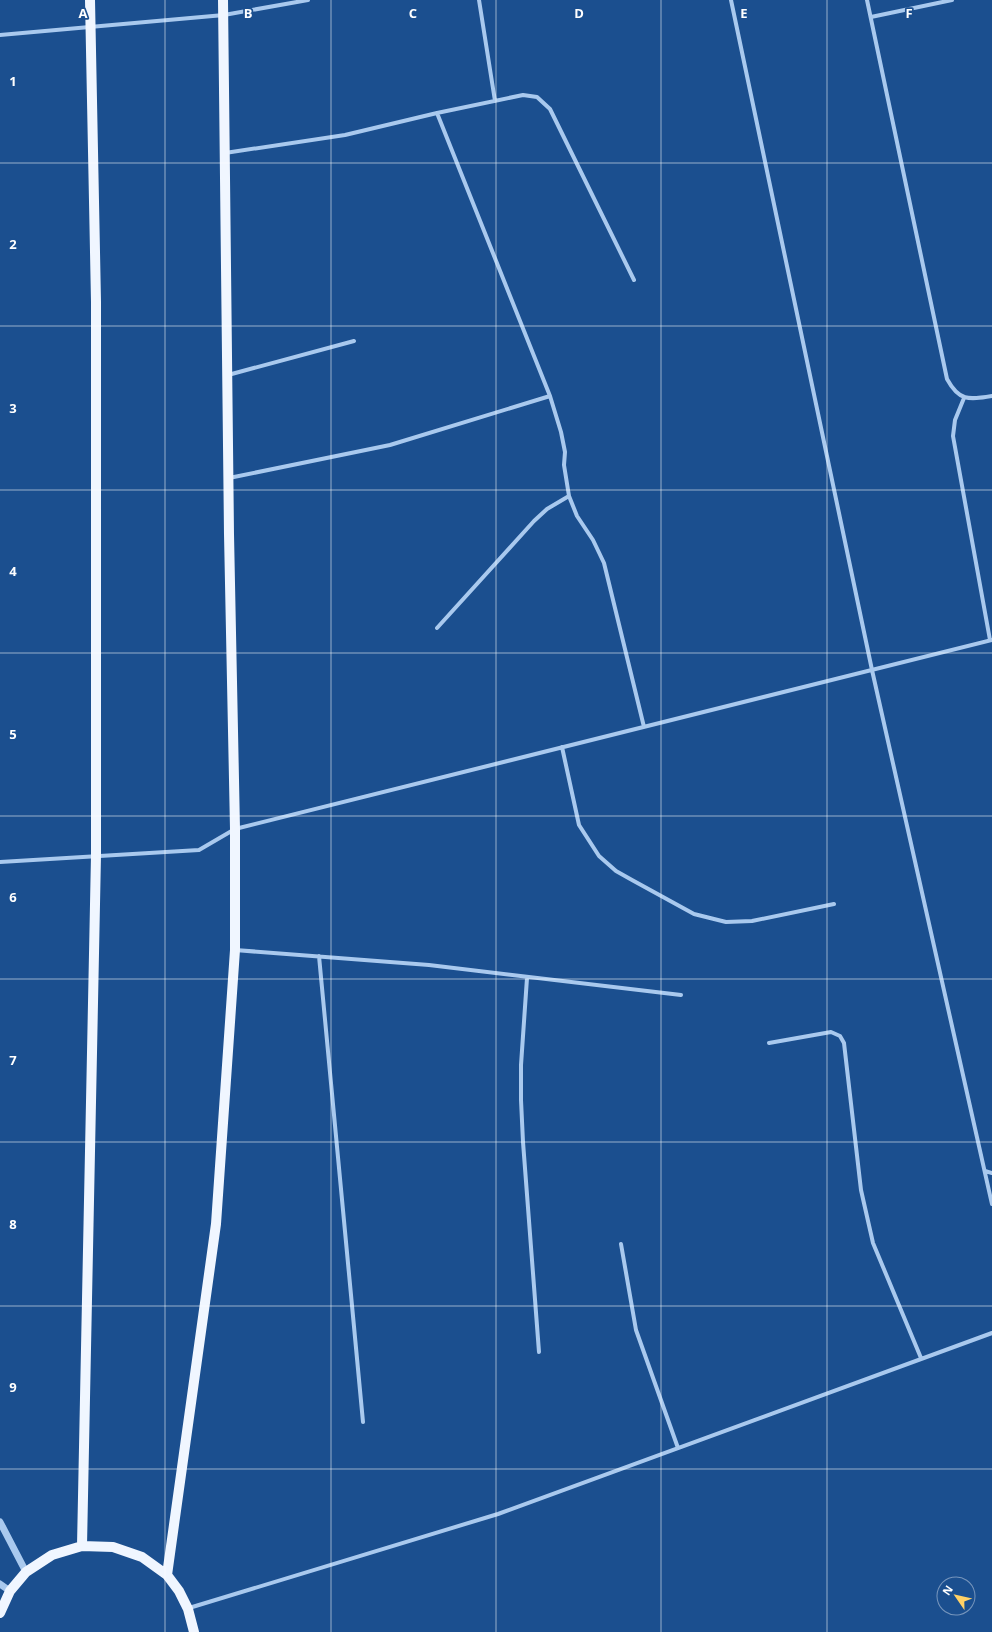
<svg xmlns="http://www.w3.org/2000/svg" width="992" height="1632" viewBox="0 0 992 1632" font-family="'Open Sans',sans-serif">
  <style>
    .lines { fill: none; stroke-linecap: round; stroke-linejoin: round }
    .minor { stroke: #a9c9ee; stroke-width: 4 }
    .tertiary { stroke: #a9c9ee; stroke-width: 7 }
    .primary { stroke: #f0f6ff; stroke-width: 10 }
    .grid { fill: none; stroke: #fff; stroke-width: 1; stroke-opacity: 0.55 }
    .grid-label { font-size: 13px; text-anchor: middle; font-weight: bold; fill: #fff; stroke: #1b4f8f; stroke-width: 3.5; stroke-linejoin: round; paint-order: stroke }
  </style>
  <rect width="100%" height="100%" fill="#1b4f8f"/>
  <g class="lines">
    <path class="minor" d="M 479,0 L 495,101
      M 731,0 L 872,670 L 992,1204
      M 867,0 L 947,379 C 959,401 968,400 992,396
      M 871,17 L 952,0
      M 0,35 L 224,15 L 308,0
      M 437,113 L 523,95 L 537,97 L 550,109 L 634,280
      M 225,153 L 345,135 L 437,113 L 550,396 L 390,445 L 229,478
      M 228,375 L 354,341
      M 550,396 L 561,432 L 565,452 L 564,465 L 569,496 L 577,516 L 593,540 L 604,563 L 644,727
      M 964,398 L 955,420 L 953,436 L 990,640
      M 437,628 L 534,521 L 547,509 L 569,496
      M 562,747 L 579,825 L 599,856 L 616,871 L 632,880 L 694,914 L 726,922 L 752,921 L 834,904
      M 0,862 L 199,850 L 235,829 L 992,640
      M 235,950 L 429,965 L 681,995
      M 319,956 L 363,1422
      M 527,978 L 521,1065 L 521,1100 L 523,1142 L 539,1352
      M 769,1043 L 831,1032 L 840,1036 L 844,1043 L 861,1190 L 873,1243 L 921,1358
      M 985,1171 L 992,1173
      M 621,1244 L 636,1330 L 678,1448
      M 189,1608 L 498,1514 L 992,1333"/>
    <path class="tertiary" d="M 0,1522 L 26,1572
      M 0,1584 L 10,1591"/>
    <path class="primary" d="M 82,1546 L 96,855 L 96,302 L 90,0
      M 167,1575 L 216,1224 L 235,950 L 235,829 L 229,534 L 223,0
      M 0,1613 L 10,1591 L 26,1572 L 52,1555 L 82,1546 L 113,1547 L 142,1557 L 167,1575 L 179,1591 L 188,1609 L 194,1632"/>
  </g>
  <path class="grid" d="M 165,0 L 165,1632M 331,0 L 331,1632M 496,0 L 496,1632M 661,0 L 661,1632M 827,0 L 827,1632M 0,163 L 992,163M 0,326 L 992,326M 0,490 L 992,490M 0,653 L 992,653M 0,816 L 992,816M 0,979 L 992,979M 0,1142 L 992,1142M 0,1306 L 992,1306M 0,1469 L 992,1469"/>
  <g class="grid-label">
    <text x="83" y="18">A</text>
    <text x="248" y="18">B</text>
    <text x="413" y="18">C</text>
    <text x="579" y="18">D</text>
    <text x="744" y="18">E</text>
    <text x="909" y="18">F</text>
    <text x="13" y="86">1</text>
    <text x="13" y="249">2</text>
    <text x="13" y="413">3</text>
    <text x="13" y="576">4</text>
    <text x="13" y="739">5</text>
    <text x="13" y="902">6</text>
    <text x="13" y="1065">7</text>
    <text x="13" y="1229">8</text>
    <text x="13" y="1392">9</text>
  </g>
  <g transform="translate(956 1596) rotate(304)"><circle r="19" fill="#1b4f8f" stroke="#7695bc"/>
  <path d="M0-3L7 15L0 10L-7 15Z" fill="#ffd166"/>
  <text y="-6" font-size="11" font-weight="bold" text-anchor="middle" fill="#ffffff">N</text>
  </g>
</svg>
